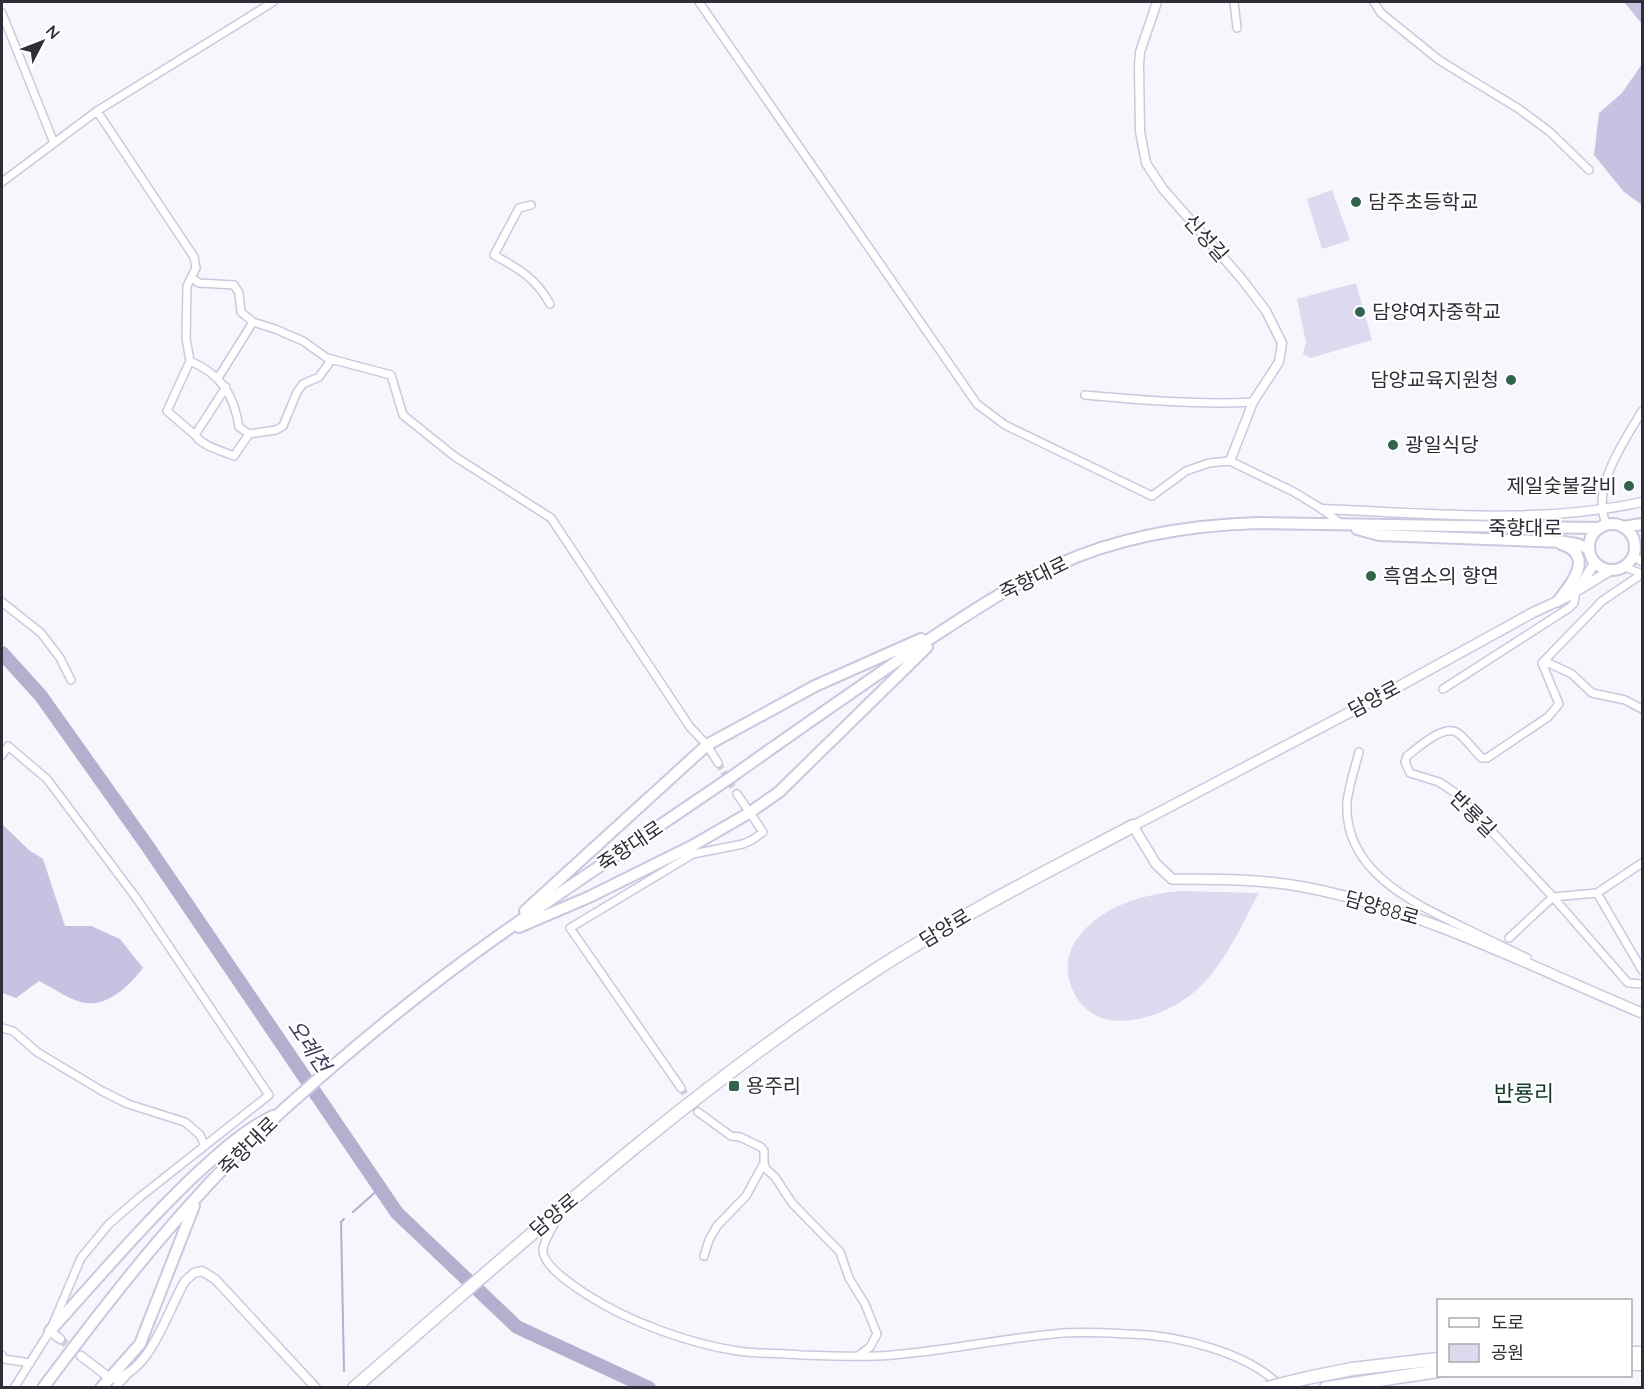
<svg xmlns="http://www.w3.org/2000/svg" width="1644" height="1389" viewBox="0 0 1644 1389" font-family="Quicksand,'Noto Sans KR',sans-serif">
  <style>
    .green { fill: #dddaf0 }
    .forest { fill: #c6c2e1 }
    .lines { fill: none; stroke-linecap: round; stroke-linejoin: round }
    .stream { stroke: #b3afce; stroke-width: 2 }
    .river { stroke: #b3afce; stroke-width: 14 }
    .minor-tunnel { stroke: #cfced5; stroke-width: 7; stroke-dasharray: 7 3.5; stroke-linecap: butt }
    .tertiary-tunnel { stroke: #cfced5; stroke-width: 8; stroke-dasharray: 8 4; stroke-linecap: butt }
    .minor-casing { stroke: #cbc7e3; stroke-width: 10 }
    .tertiary-casing { stroke: #cbc7e3; stroke-width: 11 }
    .secondary-casing { stroke: #cbc7e3; stroke-width: 12 }
    .primary-casing { stroke: #cbc7e3; stroke-width: 14 }
    .motorway-casing { stroke: #cbc7e3; stroke-width: 15 }
    .minor { stroke: #fff; stroke-width: 7 }
    .tertiary { stroke: #fff; stroke-width: 8 }
    .secondary { stroke: #fff; stroke-width: 9 }
    .primary { stroke: #fff; stroke-width: 10 }
    .motorway { stroke: #fff; stroke-width: 12 }
    .motorway-bridge-casing { stroke: #cbc7e3; stroke-width: 15; stroke-linecap: butt }
    .motorway-bridge { stroke: #fff; stroke-width: 12 }
    .poi-dot { fill: #2f654b; stroke: #fff; stroke-width: 2 }
    .labels { text-anchor: middle; stroke-width: 4.5; stroke-linejoin: round; paint-order: stroke }
    .poi-label { font-size: 20px; fill: #2f2e38; stroke: #fff; text-anchor: start }
    .street-label { font-size: 20px; fill: #2f2e38; stroke: #fff }
    .water-label { font-size: 21px; font-style: italic; fill: #3e3560; stroke: #fff }
    .quarter-label { font-size: 22px; fill: #113e2a; stroke: #fff }
  </style>
  <rect width="100%" height="100%" fill="#f7f6fc"/>
  <path class="green" d="M 1332,190 L 1350,240 L 1322,249 L 1307,199 Z
    M 1356,283 L 1372,340 L 1311,358 L 1303,354 L 1306,342 L 1297,299 Z
    M 1181,891 L 1259,893 C 1242,924 1227,959 1202,985 C 1185,1002 1162,1014 1138,1019 C 1126,1021 1114,1022 1102,1018 C 1071,1007 1057,966 1077,939 C 1101,906 1143,894 1181,891 Z"/>
  <path class="forest" d="M 1624,2 L 1642,2 L 1642,24 Z
    M 1642,64 L 1642,205 L 1624,192 L 1594,155 L 1599,113 L 1622,93 Z
    M 2,824 L 29,850 L 43,859 L 65,926 L 91,926 L 120,939 L 143,968 C 130,985 109,1006 86,1003 C 73,1002 51,987 39,981 L 16,998 L 2,993 Z"/>
  <g class="lines">
    <path class="stream" d="M 353,1212 L 380,1188
      M 344,1371 L 341,1222 L 344,1219"/>
    <path class="river" d="M 2,653 L 41,696 L 146,844 L 397,1213 L 517,1327 L 649,1388"/>
    <path class="minor-tunnel" d="M 718,763 L 737,794
      M 681,1088 L 698,1112"/>
    <path class="tertiary-tunnel" d="M 60,1339 L 81,1356"/>
    <defs>
      <path id="minor" d="M 699,2 L 977,404 L 1005,425 L 1152,496 L 1186,471 L 1209,463 L 1230,461 L 1294,492 L 1322,509 L 1340,523
        M 1234,2 L 1237,28
        M 1374,2 L 1381,13 L 1439,60 L 1519,109 L 1550,132 L 1589,170
        M 2,13 L 54,143
        M 97,111 L 194,257 L 196,268 L 187,286 L 186,338 L 190,361 L 167,411 L 195,435 C 202,446 222,451 234,456 L 249,434 L 276,430 L 283,426 L 297,392 L 303,384 L 319,377 L 332,359
        M 2,182 L 97,111 L 273,2
        M 531,205 L 519,208 L 494,255 C 519,269 536,278 550,304
        M 192,278 L 199,283 L 234,285 L 239,293 L 241,312 L 253,322 L 275,329 L 303,341 L 327,358 L 391,375 L 403,415 L 454,456 L 551,518 L 690,727 L 707,745 L 718,763
        M 190,361 C 221,374 234,395 239,427 L 249,434
        M 218,378 L 253,322
        M 1085,395 C 1141,400 1197,405 1253,402
        M 195,435 L 226,387
        M 1607,525 C 1589,490 1625,440 1642,411
        M 1634,556 L 1642,562
        M 1625,567 L 1642,574
        M 1642,574 L 1602,601 L 1542,663 L 1559,704 L 1548,717 L 1487,758 L 1482,758 C 1474,751 1467,740 1458,733 C 1444,723 1418,748 1407,756 L 1405,762 L 1410,773 L 1439,782 L 1457,794 L 1553,897 L 1628,983 L 1642,984
        M 2,602 L 41,633 L 60,658 L 71,680
        M 1544,661 L 1572,674 L 1592,693 L 1625,700 L 1642,709
        M 1443,689 L 1569,608 L 1574,603 L 1576,591
        M 1359,752 C 1355,768 1349,785 1347,802 C 1343,871 1413,903 1465,928 C 1485,938 1506,948 1527,958
        M 2,755 L 8,746 L 47,779 L 137,899 L 269,1095 L 140,1197 L 109,1224 L 81,1258 L 50,1331 L 14,1388
        M 1597,893 L 1642,970
        M 1509,938 L 1553,897 L 1597,893 L 1642,863
        M 2,1028 L 13,1031 L 37,1052 L 102,1091 L 128,1104 L 185,1122 L 200,1135 L 205,1146
        M 681,1088 L 570,928 L 693,854 L 743,844 L 752,840 L 763,832 L 737,794
        M 698,1112 L 731,1136 L 740,1137 L 761,1147 L 764,1151 L 764,1163 L 766,1169 L 775,1177 L 792,1203 L 840,1252 L 849,1278 L 865,1304 L 877,1334 L 870,1347 L 858,1356
        M 561,1212 C 556,1221 544,1240 543,1249 C 541,1266 577,1288 589,1296 C 630,1322 690,1344 738,1351 C 758,1354 780,1353 801,1355 C 827,1356 853,1357 878,1356 C 937,1353 996,1339 1054,1334 C 1080,1331 1106,1333 1131,1334 C 1176,1335 1247,1352 1279,1385
        M 704,1256 L 709,1240 L 717,1226 L 746,1196 L 764,1163
        M 2,1355 L 4,1359 L 30,1363
        M 115,1388 L 126,1376"/>
      <path id="tertiary" d="M 1157,2 L 1140,52 L 1139,65 L 1140,131 L 1146,163 L 1163,189 L 1241,278 L 1266,311 L 1282,343 L 1279,362 L 1253,402 L 1230,461
        M 1322,509 C 1428,513 1538,525 1642,502
        M 50,1331 L 60,1339
        M 81,1356 L 111,1379 C 150,1375 167,1311 185,1281 L 194,1273 L 202,1271 L 215,1279 L 316,1388"/>
      <path id="secondary" d="M 1595,562 L 1578,590 L 1569,596 L 1532,613 L 1396,688 L 1133,826 L 1156,864 L 1172,879 C 1216,879 1261,879 1304,887 C 1424,910 1531,967 1642,1013
        M 1580,589 L 1611,570"/>
      <path id="primary" d="M1589 547a23 23 0 1 1 46 0a23 23 0 1 1-46 0Z
        M 1623,527 L 1642,524
        M 1357,529 L 1379,535 L 1564,542 L 1577,544 L 1589,549
        M 1558,601 C 1571,585 1596,555 1561,544
        M 525,911 L 707,745 L 815,686 L 921,639
        M 519,927 L 589,897 L 692,846 L 749,813 L 779,792 L 927,647
        M 50,1331 C 97,1279 142,1226 193,1177 C 218,1154 242,1131 273,1116
        M 43,1388 C 116,1290 193,1192 283,1110 C 351,1049 422,990 497,937 C 576,881 657,828 737,773 C 797,730 858,688 919,646 C 964,617 1008,586 1057,565 C 1121,536 1189,525 1258,523 L 1600,528
        M 101,1388 L 140,1344 L 194,1206"/>
      <path id="motorway" d="M 1630,1353 L 1642,1353
        M 1630,1364 L 1642,1364
        M 1307,1378 L 1352,1369 L 1438,1359
        M 354,1388 C 524,1241 690,1089 880,967 C 961,915 1048,871 1133,826
        M 1326,1388 L 1438,1371"/>
    </defs>
    <use href="#minor" class="minor-casing"/>
    <use href="#tertiary" class="tertiary-casing"/>
    <use href="#secondary" class="secondary-casing"/>
    <use href="#primary" class="primary-casing"/>
    <use href="#motorway" class="motorway-casing"/>
    <use href="#minor" class="minor"/>
    <use href="#tertiary" class="tertiary"/>
    <use href="#secondary" class="secondary"/>
    <use href="#primary" class="primary"/>
    <use href="#motorway" class="motorway"/>
    <defs>
      <path id="motorway-bridge" d="M 1267,1388 L 1307,1378"/>
    </defs>
    <use href="#motorway-bridge" class="motorway-bridge-casing"/>
    <use href="#motorway-bridge" class="motorway-bridge"/>
  </g>
  <g class="poi-dot">
    <circle cx="1356" cy="202" r="6"/>
    <circle cx="1360" cy="312" r="6"/>
    <circle cx="1511" cy="380" r="6"/>
    <circle cx="1393" cy="445" r="6"/>
    <circle cx="1629" cy="486" r="6"/>
    <circle cx="1371" cy="576" r="6"/>
    <rect x="728" y="1080" width="12" height="12" rx="3"/>
  </g>
  <g class="labels">
    <g class="poi-label">
      <text x="1368" y="209">담주초등학교</text>
      <text x="1372" y="319">담양여자중학교</text>
      <text x="1499" y="387" text-anchor="end">담양교육지원청</text>
      <text x="1405" y="452">광일식당</text>
      <text x="1617" y="493" text-anchor="end">제일숯불갈비</text>
      <text x="1383" y="583">흑염소의 향연</text>
      <text x="746" y="1093">용주리</text>
    </g>
    <g class="street-label">
      <text transform="translate(1206 238) rotate(49)" y="7">신성길</text>
      <text x="1525" y="535">죽향대로</text>
      <text transform="translate(1034 578) rotate(-26)" y="7">죽향대로</text>
      <text transform="translate(1374 699) rotate(-28)" y="7">담양로</text>
      <text transform="translate(1473 814) rotate(45)" y="7">반룡길</text>
      <text transform="translate(630 846) rotate(-34)" y="7">죽향대로</text>
      <text transform="translate(1382 908) rotate(16)" y="7">담양88로</text>
      <text transform="translate(945 928) rotate(-31)" y="7">담양로</text>
      <text transform="translate(248 1146) rotate(-45)" y="7">죽향대로</text>
      <text transform="translate(554 1215) rotate(-40)" y="7">담양로</text>
    </g>
    <g class="water-label">
      <text transform="translate(309 1046) rotate(56)" y="7">오례천</text>
    </g>
    <g class="quarter-label">
      <text x="1524" y="1101">반룡리</text>
    </g>
  </g>
  <rect width="1644" height="1389" fill="none" stroke="#2f2e38" stroke-width="6"/>
  <rect x="1437" y="1299" width="195" height="78" fill="#ffffff" stroke="#acabaf" stroke-width="1.5"/>
  <rect x="1449" y="1318" width="30" height="9" fill="#ffffff" stroke="#acabaf" stroke-width="1.5"/>
  <text x="1491" y="1329" font-size="18" fill="#2f2e38">도로</text>
  <rect x="1449" y="1344" width="30" height="18" fill="#dddaf0" stroke="#acabaf" stroke-width="1.5"/>
  <text x="1491" y="1359" font-size="18" fill="#2f2e38">공원</text>
  <g transform="translate(42 42) rotate(48)" stroke="#ffffff" stroke-width="4.5" paint-order="stroke">
  <path d="M0-4.5L10 22L0 15L-10 22Z" fill="#2f2e38"/>
  <text y="-9" font-size="16" font-weight="bold" text-anchor="middle" fill="#2f2e38">N</text>
  </g>
</svg>
